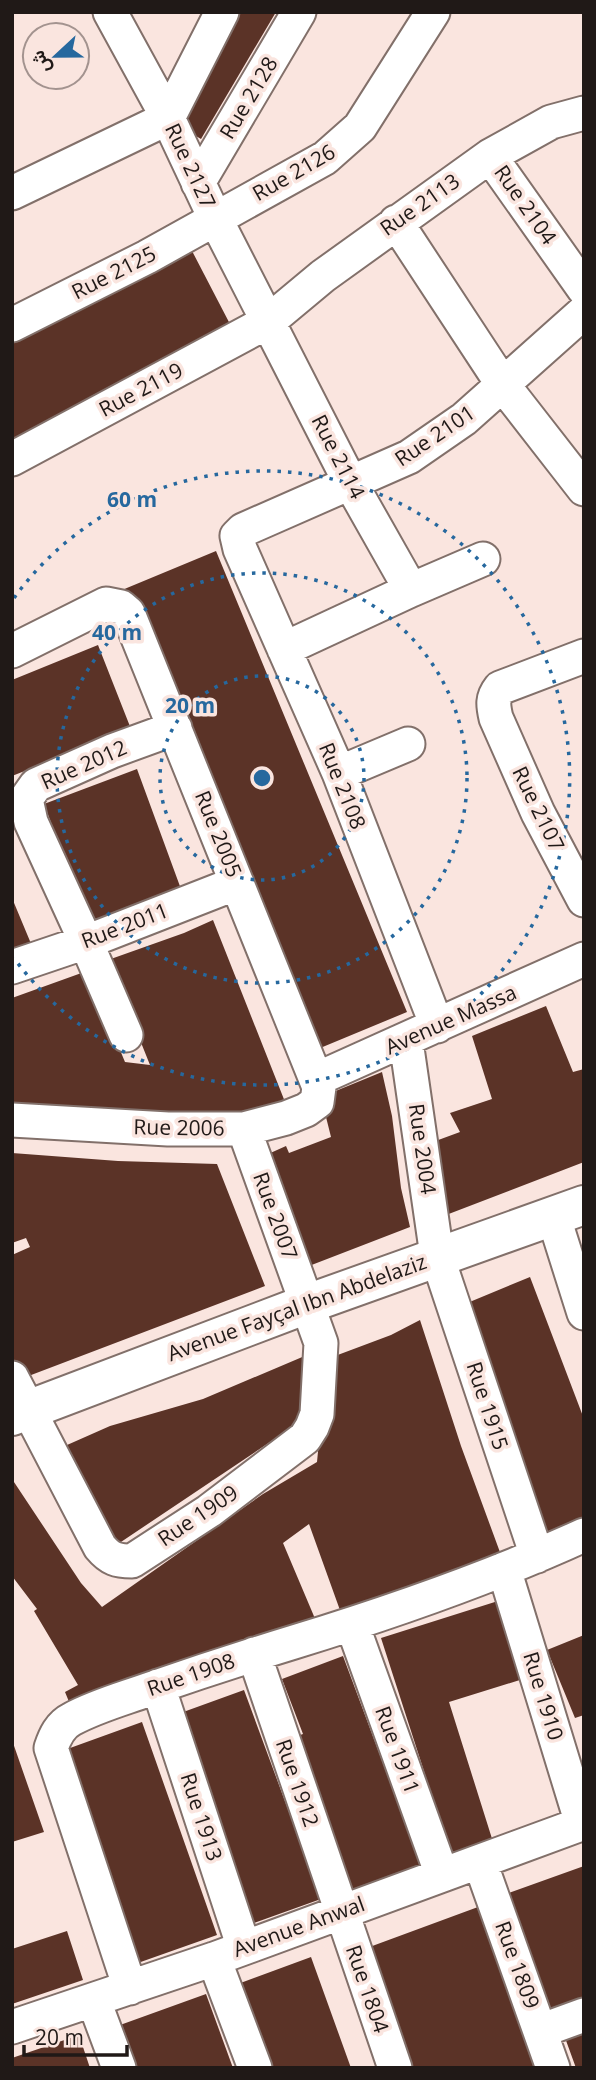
<svg xmlns="http://www.w3.org/2000/svg" width="596" height="2080" viewBox="0 0 596 2080" font-family="'Open Sans',Vazirmatn,sans-serif">
  <style>
    .building { fill: #5b3327 }
    .lines { fill: none; stroke-linecap: round; stroke-linejoin: round }
    .minor-casing { stroke: #82706a; stroke-width: 37 }
    .tertiary-casing { stroke: #82706a; stroke-width: 42 }
    .minor { stroke: #fff; stroke-width: 33 }
    .tertiary { stroke: #fff; stroke-width: 38 }
    .ring { fill: none; stroke: #26689e; stroke-width: 3.5; stroke-dasharray: 3.5 7 }
    .labels { text-anchor: middle; stroke-width: 7; stroke-linejoin: round; paint-order: stroke }
    .street-label { font-size: 21px; fill: #201917; stroke: #fae5df }
    .centre { fill: #26689e; stroke: #fae5df; stroke-width: 3.5 }
    .ring-label { font-size: 21px; text-anchor: middle; font-weight: bold; fill: #26689e; stroke: #fae5df; stroke-width: 7; stroke-linejoin: round; paint-order: stroke }
  </style>
  <rect width="100%" height="100%" fill="#fae5df"/>
  <path class="building" d="M 241,12 L 276,12 L 201,139 L 174,123 Z
    M 191,249 L 231,326 L 12,448 L 12,342 Z
    M 216,551 L 407,1012 L 313,1051 L 122,590 Z
    M 98,645 L 131,729 L 12,776 L 12,680 Z
    M 137,769 L 185,900 L 93,935 L 44,804 Z
    M 12,898 L 32,946 L 12,953 Z
    M 213,920 L 289,1112 L 12,1116 L 12,998 L 87,971 L 125,1062 L 150,1065 L 108,960 L 184,933 Z
    M 546,1006 L 573,1072 L 584,1069 L 584,1162 L 433,1220 L 422,1146 L 460,1132 L 450,1113 L 492,1099 L 472,1036 Z
    M 382,1072 L 392,1116 L 401,1188 L 410,1227 L 296,1271 L 257,1159 L 286,1146 L 289,1153 L 331,1137 L 321,1097 Z
    M 12,1153 L 118,1161 L 217,1164 L 265,1286 L 18,1380 L 12,1363 L 12,1255 L 30,1247 L 26,1238 L 12,1243 Z
    M 530,1277 L 584,1419 L 584,1518 L 535,1537 L 460,1306 Z
    M 420,1320 L 461,1446 L 501,1555 L 341,1613 L 309,1524 L 283,1543 L 316,1621 L 72,1709 L 65,1692 L 78,1685 L 34,1611 L 37,1609 L 12,1576 L 12,1479 L 81,1583 L 102,1607 L 263,1494 L 317,1462 L 327,1359 L 391,1335 Z
    M 307,1355 L 307,1424 L 279,1436 L 112,1548 L 58,1449 L 110,1426 L 203,1399 Z
    M 498,1601 L 523,1679 L 449,1702 L 494,1845 L 452,1858 L 381,1638 Z
    M 584,1635 L 584,1715 L 575,1718 L 547,1650 Z
    M 343,1656 L 422,1868 L 347,1896 L 289,1739 L 303,1734 L 282,1679 Z
    M 244,1690 L 321,1899 L 251,1924 L 175,1715 Z
    M 142,1722 L 217,1935 L 135,1964 L 59,1752 Z
    M 12,1740 L 44,1832 L 12,1842 Z
    M 584,1866 L 584,2000 L 538,2016 L 495,1898 Z
    M 478,1907 L 538,2068 L 399,2068 L 356,1952 Z
    M 67,1931 L 83,1980 L 12,2004 L 12,1949 Z
    M 311,1957 L 351,2068 L 257,2068 L 227,1988 Z
    M 206,1994 L 233,2068 L 123,2068 L 109,2029 Z
    M 584,2029 L 584,2068 L 576,2068 L 564,2035 Z
    M 79,2035 L 90,2068 L 12,2068 L 12,2058 Z"/>
  <g class="lines">
    <defs>
      <path id="minor" d="M 110,12 L 168,118 L 215,218 L 351,484 L 411,590
        M 490,156 L 584,289
        M 198,183 L 299,12
        M 12,193 L 168,118 L 222,12
        M 396,222 L 503,385 L 584,489
        M 12,325 L 147,257 L 325,158 L 360,127 L 433,12
        M 12,459 L 269,321 L 323,276 L 490,156 L 551,122 L 584,113
        M 284,649 L 411,590 L 483,559
        M 12,651 L 106,604 L 121,607 L 128,613 L 319,1087 L 317,1102 L 306,1110 L 286,1118 L 244,1129 L 168,1129 L 12,1120
        M 584,656 L 500,688 C 492,698 493,705 496,718 L 538,813 L 584,900
        M 339,773 L 408,744
        M 12,967 L 86,942 L 237,883
        M 437,1026 L 339,773 L 240,549 L 237,536 L 243,530 L 409,457 L 464,419 L 584,312
        M 126,1035 L 86,942 L 31,822 L 26,799 L 36,785 L 112,751 L 175,728
        M 406,1041 L 437,1256 L 537,1556
        M 317,1079 L 584,959
        M 553,1215 L 584,1313
        M 12,1378 L 100,1547 C 110,1559 117,1561 132,1561 L 209,1511 L 305,1438 L 312,1427 L 317,1414 L 321,1343 L 244,1129
        M 504,1569 L 582,1824
        M 352,1624 L 442,1875
        M 254,1654 L 395,2068
        M 158,1686 L 244,1948
        M 480,1862 L 553,2068
        M 214,1959 L 255,2068
        M 130,1988 L 51,1748 C 55,1736 60,1725 72,1719 C 96,1706 122,1699 147,1690 C 196,1673 245,1657 294,1642 C 392,1612 490,1578 584,1535
        M 94,2001 L 119,2068
        M 12,2027 L 214,1959 L 584,1823
        M 540,2031 L 584,2015"/>
      <path id="tertiary" d="M 12,1416 L 307,1304 L 584,1205"/>
    </defs>
    <use href="#minor" class="minor-casing"/>
    <use href="#tertiary" class="tertiary-casing"/>
    <use href="#minor" class="minor"/>
    <use href="#tertiary" class="tertiary"/>
  </g>
  <g class="ring">
    <circle cx="262" cy="778" r="102"/>
    <circle cx="262" cy="778" r="205"/>
    <path d="M14 598A307 307 0 1 1 14 958"/>
  </g>
  <g class="labels">
    <g class="street-label">
      <text transform="translate(249 98) rotate(-59)" y="7">Rue 2128</text>
      <text transform="translate(190 166) rotate(65)" y="7">Rue 2127</text>
      <text transform="translate(294 173) rotate(-30)" y="7">Rue 2126</text>
      <text transform="translate(420 205) rotate(-35)" y="7">Rue 2113</text>
      <text transform="translate(525 205) rotate(55)" y="7">Rue 2104</text>
      <text transform="translate(114 273) rotate(-27)" y="7">Rue 2125</text>
      <text transform="translate(141 390) rotate(-28)" y="7">Rue 2119</text>
      <text transform="translate(435 436) rotate(-34)" y="7">Rue 2101</text>
      <text transform="translate(338 457) rotate(63)" y="7">Rue 2114</text>
      <text transform="translate(84 765) rotate(-24)" y="7">Rue 2012</text>
      <text transform="translate(342 786) rotate(68)" y="7">Rue 2108</text>
      <text transform="translate(538 809) rotate(64)" y="7">Rue 2107</text>
      <text transform="translate(218 834) rotate(68)" y="7">Rue 2005</text>
      <text transform="translate(125 926) rotate(-21)" y="7">Rue 2011</text>
      <text transform="translate(451 1020) rotate(-24)" y="7">Avenue Massa</text>
      <text transform="translate(179 1128) rotate(1)" y="7">Rue 2006</text>
      <text transform="translate(422 1149) rotate(82)" y="7">Rue 2004</text>
      <text transform="translate(275 1216) rotate(70)" y="7">Rue 2007</text>
      <text transform="translate(297 1308) rotate(-20)" y="7">Avenue Fayçal Ibn Abdelaziz</text>
      <text transform="translate(487 1406) rotate(72)" y="7">Rue 1915</text>
      <text transform="translate(198 1516) rotate(-34)" y="7">Rue 1909</text>
      <text transform="translate(191 1675) rotate(-19)" y="7">Rue 1908</text>
      <text transform="translate(543 1696) rotate(73)" y="7">Rue 1910</text>
      <text transform="translate(397 1750) rotate(70)" y="7">Rue 1911</text>
      <text transform="translate(297 1783) rotate(71)" y="7">Rue 1912</text>
      <text transform="translate(201 1817) rotate(72)" y="7">Rue 1913</text>
      <text transform="translate(299 1927) rotate(-20)" y="7">Avenue Anwal</text>
      <text transform="translate(517 1965) rotate(70)" y="7">Rue 1809</text>
      <text transform="translate(367 1989) rotate(71)" y="7">Rue 1804</text>
    </g>
  </g>
  <circle cx="262" cy="778" r="10" class="centre"/>
  <g class="ring-label">
    <text x="132" y="507">60 m</text>
    <text x="117" y="640">40 m</text>
    <text x="190" y="713">20 m</text>
  </g>
  <rect width="596" height="2080" fill="none" stroke="#201917" stroke-width="28"/>
  <g transform="translate(56 56) rotate(248)"><circle r="33" fill="#fae5df" stroke="#a3938f" stroke-width="2"/>
  <path d="M0-5L12 26L0 18L-12 26Z" fill="#26689e"/>
  <text y="-10" font-size="19" font-weight="bold" text-anchor="middle" fill="#201917">ش</text>
  </g>
  <path d="M24 2045v10h103v-10" fill="none" stroke="#201917" stroke-width="3.5"/>
  <text x="35" y="2045" font-size="21" fill="#201917" stroke="#fae5df" stroke-width="5" paint-order="stroke">20 m</text>
</svg>
